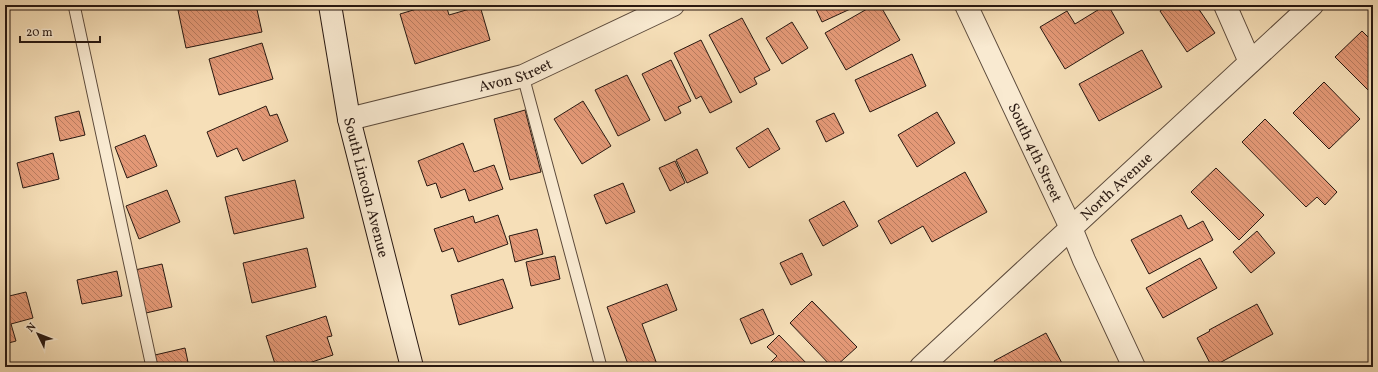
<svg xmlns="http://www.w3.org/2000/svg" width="1378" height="372" viewBox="0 0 1378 372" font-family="Vollkorn,serif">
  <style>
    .building { fill: url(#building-back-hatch); stroke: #281811 }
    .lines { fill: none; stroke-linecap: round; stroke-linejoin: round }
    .lane-casing { stroke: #5c4a3b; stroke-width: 13 }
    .street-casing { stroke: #5c4a3b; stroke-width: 24 }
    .secondary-casing { stroke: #281811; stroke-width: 24 }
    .lane { stroke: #f9ead1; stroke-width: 11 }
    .street { stroke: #f9ead1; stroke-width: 22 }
    .secondary { stroke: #f9ead1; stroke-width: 22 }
    .labels { text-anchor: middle; stroke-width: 3; stroke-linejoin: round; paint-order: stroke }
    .street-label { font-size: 15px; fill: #281811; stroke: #f9ead1 }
  </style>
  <defs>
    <pattern id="building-back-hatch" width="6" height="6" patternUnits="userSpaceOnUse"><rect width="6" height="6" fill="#e49977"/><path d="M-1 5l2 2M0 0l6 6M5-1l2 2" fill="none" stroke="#b97c60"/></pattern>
  </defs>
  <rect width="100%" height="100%" fill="#f6dfb8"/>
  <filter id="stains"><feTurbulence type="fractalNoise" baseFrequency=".005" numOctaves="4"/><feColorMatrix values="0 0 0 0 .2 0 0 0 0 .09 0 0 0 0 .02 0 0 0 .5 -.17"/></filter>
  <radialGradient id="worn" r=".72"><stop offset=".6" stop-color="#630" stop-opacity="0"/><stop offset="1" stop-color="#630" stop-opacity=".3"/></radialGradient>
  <path class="building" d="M 201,5 L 256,5 L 262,32 L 186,48 L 178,10 Z
    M 430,5 L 446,5 L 449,15 L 480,6 L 490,40 L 415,64 L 400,14 Z
    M 814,5 L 859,5 L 822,22 Z
    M 874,5 L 880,5 L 900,40 L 846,70 L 825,33 Z
    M 1106,5 L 1108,5 L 1124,33 L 1065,69 L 1040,27 L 1067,11 L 1075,24 Z
    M 1169,5 L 1196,5 L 1215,33 L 1187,52 L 1160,11 Z
    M 742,18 L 770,70 L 754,78 L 757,84 L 740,93 L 709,35 Z
    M 792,22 L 808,48 L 782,64 L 766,38 Z
    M 1362,31 L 1373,42 L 1373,95 L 1335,57 Z
    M 701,40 L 732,102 L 710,113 L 701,96 L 696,99 L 674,53 Z
    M 262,43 L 273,79 L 219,95 L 209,59 Z
    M 1142,50 L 1162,87 L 1099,121 L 1079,84 Z
    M 912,54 L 926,86 L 870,112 L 855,80 Z
    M 671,60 L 691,101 L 678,107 L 681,113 L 665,121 L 642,74 Z
    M 627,75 L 650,120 L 618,136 L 595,90 Z
    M 1324,82 L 1360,119 L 1329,149 L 1293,113 Z
    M 583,101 L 611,146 L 582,164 L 554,119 Z
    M 266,106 L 270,116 L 277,114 L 288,141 L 243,161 L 237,148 L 217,157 L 207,132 Z
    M 525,110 L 541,172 L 510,180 L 494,119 Z
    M 79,111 L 85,135 L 60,141 L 55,117 Z
    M 937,112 L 955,143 L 917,167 L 898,135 Z
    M 834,113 L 844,133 L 826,142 L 816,121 Z
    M 1265,119 L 1337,192 L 1325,205 L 1317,197 L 1306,207 L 1242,142 Z
    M 768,128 L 780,149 L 749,168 L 736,148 Z
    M 145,135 L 157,166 L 127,178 L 115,147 Z
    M 1373,137 L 1373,145 L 1369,141 Z
    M 463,143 L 474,172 L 494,165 L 503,189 L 469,201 L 465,189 L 441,198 L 436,183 L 427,186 L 418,161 Z
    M 697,149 L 708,173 L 687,183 L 676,160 Z
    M 53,153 L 59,179 L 23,188 L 17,163 Z
    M 675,161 L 685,183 L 670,191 L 659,168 Z
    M 1216,168 L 1264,215 L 1239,240 L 1191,192 Z
    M 965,172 L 987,212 L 932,242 L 923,226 L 891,244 L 878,221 Z
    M 295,180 L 304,218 L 234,234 L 225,197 Z
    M 623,183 L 635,212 L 606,224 L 594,195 Z
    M 167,190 L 180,222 L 139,239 L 126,206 Z
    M 844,201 L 858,226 L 823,246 L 809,220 Z
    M 498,215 L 508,244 L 458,262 L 453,248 L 442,252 L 434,229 L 473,216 L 475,223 Z
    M 1181,215 L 1188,229 L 1203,221 L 1213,240 L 1149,274 L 1131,240 Z
    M 537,229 L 543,254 L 515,262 L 509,236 Z
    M 1257,231 L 1275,253 L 1251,273 L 1233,252 Z
    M 307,248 L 316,287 L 252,303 L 243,263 Z
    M 802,253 L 812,275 L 791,285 L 780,263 Z
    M 555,256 L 560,279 L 531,286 L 526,262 Z
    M 1200,258 L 1217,288 L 1163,318 L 1146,288 Z
    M 162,264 L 172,307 L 146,313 L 135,270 Z
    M 117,271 L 122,296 L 82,304 L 77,280 Z
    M 503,279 L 513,308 L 459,325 L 451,295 Z
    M 667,284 L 677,310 L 642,324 L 658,367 L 629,367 L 607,307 Z
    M 26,292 L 33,318 L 11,324 L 16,341 L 5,344 L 5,297 Z
    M 812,301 L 857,347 L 835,367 L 832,367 L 790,323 Z
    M 1257,304 L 1273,334 L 1212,367 L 1197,338 L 1210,331 L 1209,330 Z
    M 763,309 L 774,334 L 751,344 L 740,319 Z
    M 326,316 L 332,336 L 327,337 L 333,355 L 297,367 L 276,367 L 266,336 Z
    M 1046,333 L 1064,367 L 997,367 L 994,361 Z
    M 779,335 L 810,367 L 766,367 L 777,356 L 767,347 Z
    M 185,348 L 189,367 L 158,367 L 155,355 Z"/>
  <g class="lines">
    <defs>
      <path id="lane" d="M 74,5 L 152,367
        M 523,76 L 601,367"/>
      <g id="street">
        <path id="s1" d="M 966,5 L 1071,228 L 1084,260 L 1134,367"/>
        <path d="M 1225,5 L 1250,62"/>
        <path id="s2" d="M 349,119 L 523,76 L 673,5"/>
        <path id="s3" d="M 921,367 L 1312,5"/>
      </g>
      <g id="secondary">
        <path id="s4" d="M 330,5 L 349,119 L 412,367"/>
      </g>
    </defs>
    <use href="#lane" class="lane-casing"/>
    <use href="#street" class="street-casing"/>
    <use href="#secondary" class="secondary-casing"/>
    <use href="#lane" class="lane"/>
    <use href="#street" class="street"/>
    <use href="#secondary" class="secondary"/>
  </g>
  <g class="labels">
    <g class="street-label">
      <text dy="5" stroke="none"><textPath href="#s2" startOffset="172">Avon Street</textPath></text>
      <text dy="5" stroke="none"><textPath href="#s1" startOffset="163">South 4th Street</textPath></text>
      <text dy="5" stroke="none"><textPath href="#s3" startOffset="266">North Avenue</textPath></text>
      <text dy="5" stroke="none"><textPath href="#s4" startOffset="186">South Lincoln Avenue</textPath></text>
    </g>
  </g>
  <rect width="1378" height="372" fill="none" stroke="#f6dfb8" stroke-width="20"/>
  <rect x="6" y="6" width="1366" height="360" fill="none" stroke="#281811" stroke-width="2"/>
  <rect x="10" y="10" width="1358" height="352" fill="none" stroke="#281811"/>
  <g transform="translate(38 334) rotate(313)" stroke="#f9ead1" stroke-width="3" paint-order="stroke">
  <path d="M0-3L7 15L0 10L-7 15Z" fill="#281811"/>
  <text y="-6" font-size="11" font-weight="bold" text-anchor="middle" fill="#281811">N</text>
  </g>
  <path d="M20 36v6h80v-6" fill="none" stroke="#281811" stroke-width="2"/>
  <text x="26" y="36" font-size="12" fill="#281811" stroke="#f9ead1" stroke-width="3" paint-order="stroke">20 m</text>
  <rect width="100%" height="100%" filter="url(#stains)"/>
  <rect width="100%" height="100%" fill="url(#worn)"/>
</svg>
